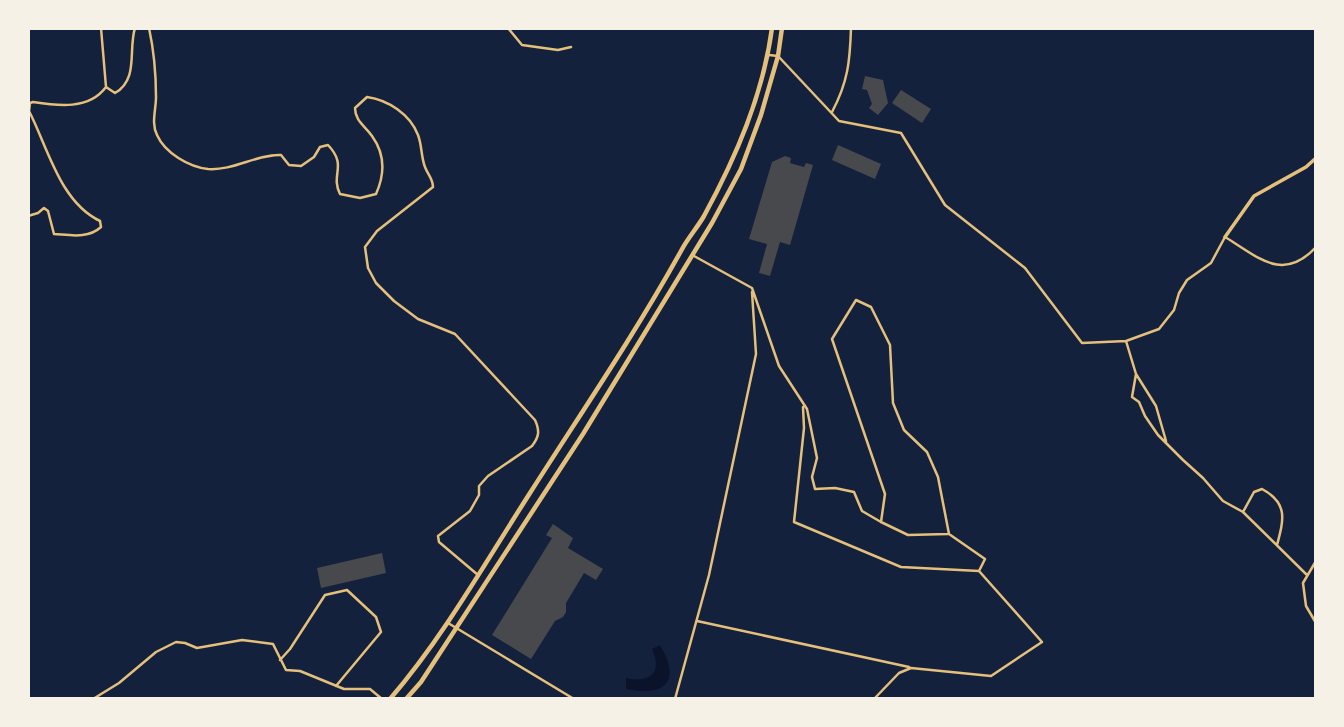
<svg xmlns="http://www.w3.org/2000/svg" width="1344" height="727" viewBox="0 0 1344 727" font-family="Arial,sans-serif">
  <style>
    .water { fill: #0b132b }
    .building { fill: #48494c }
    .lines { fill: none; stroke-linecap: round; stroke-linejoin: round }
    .minor { stroke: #e5c07b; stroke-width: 2.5 }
    .tertiary { stroke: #e5c07b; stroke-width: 3.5 }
    .primary { stroke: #e5c07b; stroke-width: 4.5 }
  </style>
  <rect width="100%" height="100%" fill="#14213d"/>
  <path class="water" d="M 660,645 C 682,682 665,697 626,689 L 626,678 C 650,683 663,673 652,649 Z"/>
  <path class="building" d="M 865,76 L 883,80 L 888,103 L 878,115 L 869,108 L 872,104 L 867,90 L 862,89 Z
    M 901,90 L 931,109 L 922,123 L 892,103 Z
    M 838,145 L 881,164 L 875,179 L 832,160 Z
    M 785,156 L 791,158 L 790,163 L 804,167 L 806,163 L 813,165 L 790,245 L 780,242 L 770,276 L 759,273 L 767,244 L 749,239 L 772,162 Z
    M 553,524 L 573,538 L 568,548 L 603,569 L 596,580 L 584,573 L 566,603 L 566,612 L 563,617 L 555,621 L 531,659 L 492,635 L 552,538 L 546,535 Z
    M 382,553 L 386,573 L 321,588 L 317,568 Z"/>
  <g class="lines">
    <path class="minor" d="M 101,28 L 106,87 L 115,93 C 139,79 128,50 135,28
      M 149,28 C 154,51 156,74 156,97 C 156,110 151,123 157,135 C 165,153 189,167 208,169 C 233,171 257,154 281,155 L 289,165 L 301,166 L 314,157 L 320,147 L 328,145 C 348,166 330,174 340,194 L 360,198 L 376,194 C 385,174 385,154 372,136 C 365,126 355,121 355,108 L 367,97 C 388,100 410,114 418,135 C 422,145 421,157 425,167 C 428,175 433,179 433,187 L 377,231 L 365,247 L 368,268 L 376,283 L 394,301 L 418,319 L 455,334 L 535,420 C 540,431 539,437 532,446 L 488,476 L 479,486 L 479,495 L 470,511 L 438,536 L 439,542 L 478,575
      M 508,28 L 522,45 L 558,50 L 571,47
      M 769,55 L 778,56 L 839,121 L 901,133 L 945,205 L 1025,268 L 1082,343 L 1126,341 L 1159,329 L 1174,310 L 1179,293 L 1187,280 L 1211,263 L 1225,237 C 1258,257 1283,283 1316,247
      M 832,112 C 848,82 850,61 851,28
      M 28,216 L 38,213 L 44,208 L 48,211 L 54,234 C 70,235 88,239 101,227 L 100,221 C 60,202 48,148 29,111 L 30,103 L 33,102 C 58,106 89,110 106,87
      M 694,256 L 752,288 L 779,366 L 807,409 L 817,458 L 812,477 L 815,489 L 835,488 L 854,492 L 862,511 L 881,522 L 885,494 L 832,339 L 856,300 L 871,307 L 890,345 L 893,403 L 904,430 L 927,452 L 938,477 L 949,534 L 985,559 L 979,571
      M 1126,341 L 1136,374 L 1132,397 L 1139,402 L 1145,416 L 1158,435 L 1183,460 L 1203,478 L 1223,501 L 1243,512 L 1307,575
      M 1136,374 L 1156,406 L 1166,441
      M 803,407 L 804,428 L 794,522 L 901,567 L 979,571 L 1042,642 L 991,676 L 911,668 L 899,673 L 874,699
      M 1243,512 L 1254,492 L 1262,489 C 1288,503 1284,519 1277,545
      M 881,522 L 908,535 L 948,534
      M 1316,561 L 1303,583 L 1306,606 L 1316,623
      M 697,621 L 909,667
      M 448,623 L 574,699
      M 280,660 L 290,649 L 325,595 L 347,590 L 376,617 L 381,632 L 336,686
      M 93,699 L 119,683 L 156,652 L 176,642 L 185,643 L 197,648 L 242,640 L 273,644 L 286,670 L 300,671 L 344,689 L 370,689 L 382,699
      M 675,699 L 709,575 L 756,354 L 752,292"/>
    <path class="tertiary" d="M 1225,237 L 1254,196 L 1306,167 L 1316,158"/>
    <path class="primary" d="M 390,699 C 444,636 485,563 530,493 C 581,413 635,334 681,251 C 687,239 697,228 704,216 C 736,157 763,95 772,28
      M 406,699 L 421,682 L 583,434 L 712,223 L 741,169 L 761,115 L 778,56 L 782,28"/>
  </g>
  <rect width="1344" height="727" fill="none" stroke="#f6f1e7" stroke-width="60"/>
</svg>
